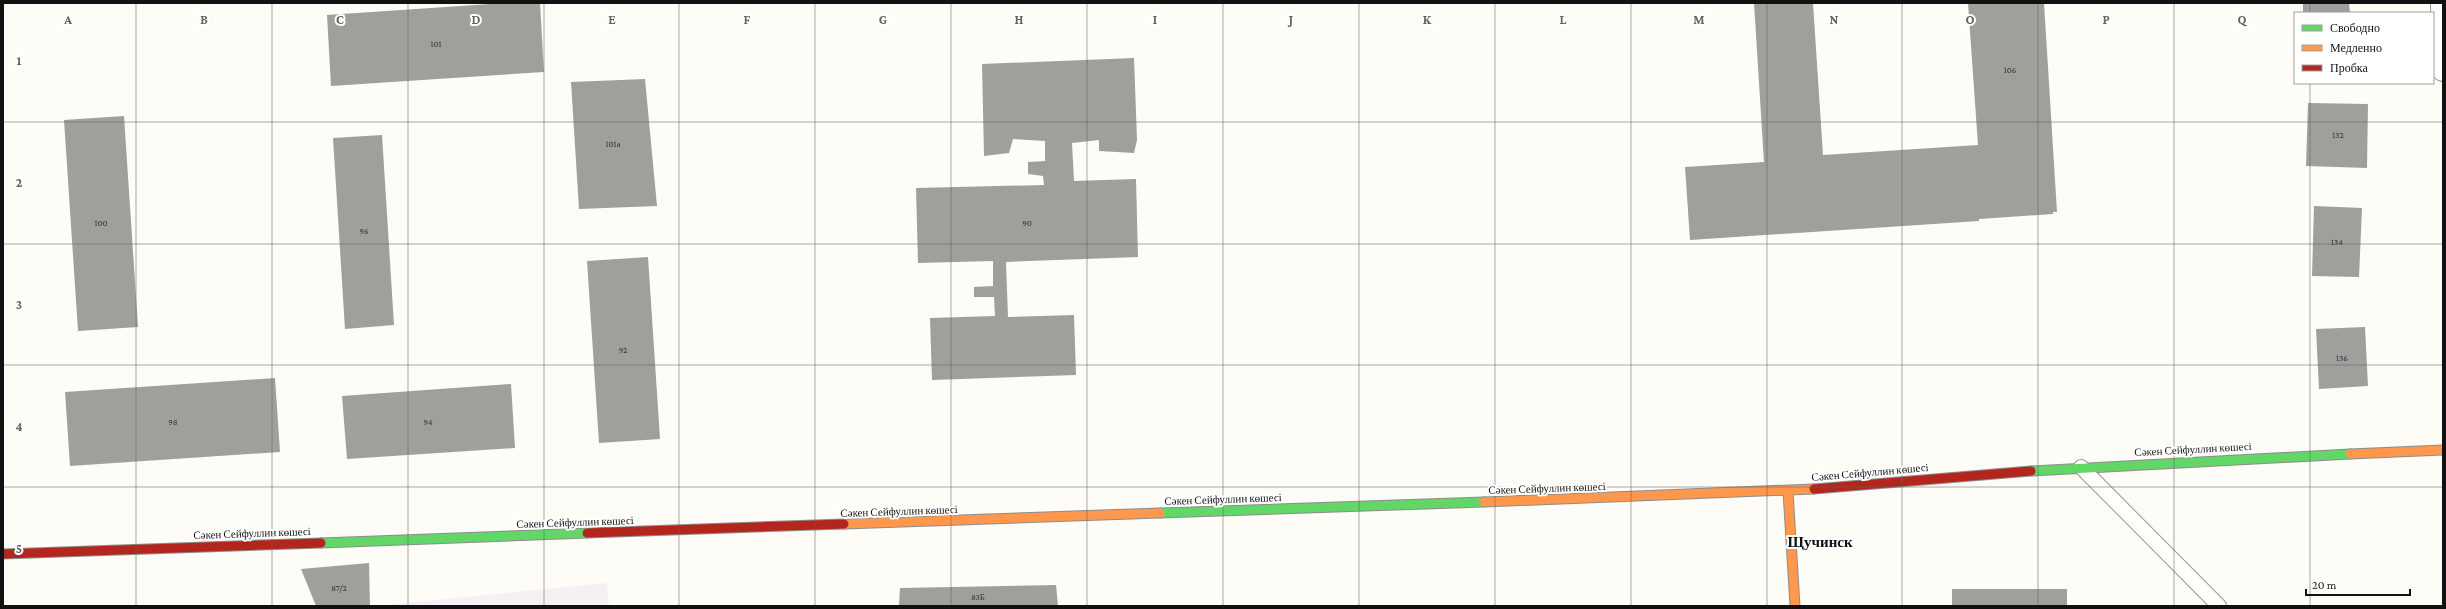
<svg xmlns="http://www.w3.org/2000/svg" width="2446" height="609" viewBox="0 0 2446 609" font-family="'Crimson Pro',serif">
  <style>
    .industrial { fill: #f5f0f3 }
    .building { fill: #a19f9c }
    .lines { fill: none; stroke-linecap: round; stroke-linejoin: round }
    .lane-casing { stroke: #979795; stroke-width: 16 }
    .street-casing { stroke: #979795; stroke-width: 24 }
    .fast-casing { stroke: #8e8d8b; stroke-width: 11 }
    .slow-casing { stroke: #8e8d8b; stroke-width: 11 }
    .jam-casing { stroke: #8e8d8b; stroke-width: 11 }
    .lane { stroke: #fffffe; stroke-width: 14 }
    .street { stroke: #fffffe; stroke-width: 22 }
    .fast { stroke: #63d668; stroke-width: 9 }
    .slow { stroke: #ff974d; stroke-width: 9 }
    .jam { stroke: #b3261e; stroke-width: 9 }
    .grid { fill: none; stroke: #646362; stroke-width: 1; stroke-opacity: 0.55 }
    .labels { text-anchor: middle; stroke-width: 4; stroke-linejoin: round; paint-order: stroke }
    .number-label { font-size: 9px; fill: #353434 }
    .street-label { font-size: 11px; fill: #111; stroke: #fff }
    .district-label { font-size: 15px; font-weight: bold; fill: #111; stroke: #fff }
    .grid-label { font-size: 13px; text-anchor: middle; font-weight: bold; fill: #646362; stroke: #fff; stroke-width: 4; stroke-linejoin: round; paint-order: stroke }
  </style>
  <rect width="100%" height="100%" fill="#fdfcf7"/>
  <path class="industrial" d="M 607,583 L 609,606 L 375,606 Z"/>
  <path class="building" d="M 505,3 L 540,3 L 544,72 L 331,86 L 327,15 Z
    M 1754,3 L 1813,3 L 1823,155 L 1978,145 L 1968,3 L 2044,3 L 2057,212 L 2053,212 L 2053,214 L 1979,219 L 1979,221 L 1690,240 L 1685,167 L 1764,162 Z
    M 2303,3 L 2349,3 L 2350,13 L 2303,13 Z
    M 1134,58 L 1137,140 L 1134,153 L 1099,151 L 1099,140 L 1072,143 L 1074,181 L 1136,179 L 1138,257 L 1006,262 L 1008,317 L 1074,315 L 1076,375 L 932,380 L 930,318 L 995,316 L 994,297 L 974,297 L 974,287 L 993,286 L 993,261 L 918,263 L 916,188 L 1044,185 L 1043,176 L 1028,174 L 1028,162 L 1045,161 L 1045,141 L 1013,139 L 1009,153 L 984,156 L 982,64 Z
    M 645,79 L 657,206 L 579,209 L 571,82 Z
    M 2308,103 L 2368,104 L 2367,168 L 2306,166 Z
    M 124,116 L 138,327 L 78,331 L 64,120 Z
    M 382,135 L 394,325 L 345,329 L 333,138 Z
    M 2314,206 L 2362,208 L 2359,277 L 2312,276 Z
    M 648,257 L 660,439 L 599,443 L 587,261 Z
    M 2365,327 L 2368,386 L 2319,389 L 2316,329 Z
    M 275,378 L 280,452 L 70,466 L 65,392 Z
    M 511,384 L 515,448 L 347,459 L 342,396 Z
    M 369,563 L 370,606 L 316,606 L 301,569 Z
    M 1056,585 L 1058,606 L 899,606 L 900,588 Z
    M 1952,589 L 2067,589 L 2067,606 L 1952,606 Z"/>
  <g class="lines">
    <defs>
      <path id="lane" d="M 2081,467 L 2219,606"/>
      <path id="street" d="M 2442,3 L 2443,70"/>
      <path id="fast" d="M 2031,471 L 2350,454
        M 1160,513 L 1484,502
        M 321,543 L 587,533"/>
      <path id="slow" d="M 2350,454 L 2443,450
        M 1788,491 L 1795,606
        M 1484,502 L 1814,489
        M 844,524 L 1160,513"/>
      <path id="jam" d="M 1814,489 L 2031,471
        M 587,533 L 844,524
        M 3,554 L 321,543"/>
    </defs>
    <use href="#lane" class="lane-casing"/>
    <use href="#street" class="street-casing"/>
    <use href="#fast" class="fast-casing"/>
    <use href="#slow" class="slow-casing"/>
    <use href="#jam" class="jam-casing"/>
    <use href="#lane" class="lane"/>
    <use href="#street" class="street"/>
    <use href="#fast" class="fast"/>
    <use href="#slow" class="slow"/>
    <use href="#jam" class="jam"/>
  </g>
  <path class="grid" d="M 136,3 L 136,606M 272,3 L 272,606M 408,3 L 408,606M 544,3 L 544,606M 679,3 L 679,606M 815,3 L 815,606M 951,3 L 951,606M 1087,3 L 1087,606M 1223,3 L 1223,606M 1359,3 L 1359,606M 1495,3 L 1495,606M 1631,3 L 1631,606M 1767,3 L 1767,606M 1902,3 L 1902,606M 2038,3 L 2038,606M 2174,3 L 2174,606M 2310,3 L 2310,13M 2310,83 L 2310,606M 3,122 L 2443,122M 3,244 L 2443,244M 3,365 L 2443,365M 3,487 L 2443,487"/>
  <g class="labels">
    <g class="number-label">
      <text x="436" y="47">101</text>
      <text x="2010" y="73">106</text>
      <text x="2338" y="138">132</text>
      <text x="613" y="147">101а</text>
      <text x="101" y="226">100</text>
      <text x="1027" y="226">90</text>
      <text x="364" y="234">96</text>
      <text x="2337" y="245">134</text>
      <text x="623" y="353">92</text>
      <text x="2342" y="361">136</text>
      <text x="173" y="425">98</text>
      <text x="428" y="425">94</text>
      <text x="339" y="591">87/2</text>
      <text x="978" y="600">83Б</text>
    </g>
    <g class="street-label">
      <text transform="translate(2193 449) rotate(-3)" y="4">Сәкен Сейфуллин көшесі</text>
      <text transform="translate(1870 472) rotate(-5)" y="4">Сәкен Сейфуллин көшесі</text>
      <text transform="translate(1547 488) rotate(-2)" y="4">Сәкен Сейфуллин көшесі</text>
      <text transform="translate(1223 499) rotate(-2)" y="4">Сәкен Сейфуллин көшесі</text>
      <text transform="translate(899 511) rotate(-2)" y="4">Сәкен Сейфуллин көшесі</text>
      <text transform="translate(575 522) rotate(-2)" y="4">Сәкен Сейфуллин көшесі</text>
      <text transform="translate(252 533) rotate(-2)" y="4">Сәкен Сейфуллин көшесі</text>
    </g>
    <g class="district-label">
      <text x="1820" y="547">Щучинск</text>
    </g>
  </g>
  <g class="grid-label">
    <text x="68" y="24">A</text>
    <text x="204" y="24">B</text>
    <text x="340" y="24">C</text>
    <text x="476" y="24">D</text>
    <text x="612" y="24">E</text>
    <text x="747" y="24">F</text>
    <text x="883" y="24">G</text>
    <text x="1019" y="24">H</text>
    <text x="1155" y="24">I</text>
    <text x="1291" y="24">J</text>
    <text x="1427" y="24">K</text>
    <text x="1563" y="24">L</text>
    <text x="1699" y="24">M</text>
    <text x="1834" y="24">N</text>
    <text x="1970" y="24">O</text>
    <text x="2106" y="24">P</text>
    <text x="2242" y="24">Q</text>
    <text x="19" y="65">1</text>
    <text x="19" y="187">2</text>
    <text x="19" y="309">3</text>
    <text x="19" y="431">4</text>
    <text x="19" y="553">5</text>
  </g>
  <rect width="2446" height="609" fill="none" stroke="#111111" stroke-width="8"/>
  <rect x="2294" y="12" width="140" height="72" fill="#ffffff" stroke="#a0a0a0"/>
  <rect x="2302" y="25" width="20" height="6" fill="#63d668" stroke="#a0a0a0"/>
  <text x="2330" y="32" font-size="12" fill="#111111">Свободно</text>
  <rect x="2302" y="45" width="20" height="6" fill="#ff974d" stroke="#a0a0a0"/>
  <text x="2330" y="52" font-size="12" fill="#111111">Медленно</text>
  <rect x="2302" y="65" width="20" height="6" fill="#b3261e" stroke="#a0a0a0"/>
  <text x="2330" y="72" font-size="12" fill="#111111">Пробка</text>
  <path d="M2306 589v6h104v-6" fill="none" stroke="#111111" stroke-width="2"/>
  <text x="2312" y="589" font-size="12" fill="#111111" stroke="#ffffff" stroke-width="3" paint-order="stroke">20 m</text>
</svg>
